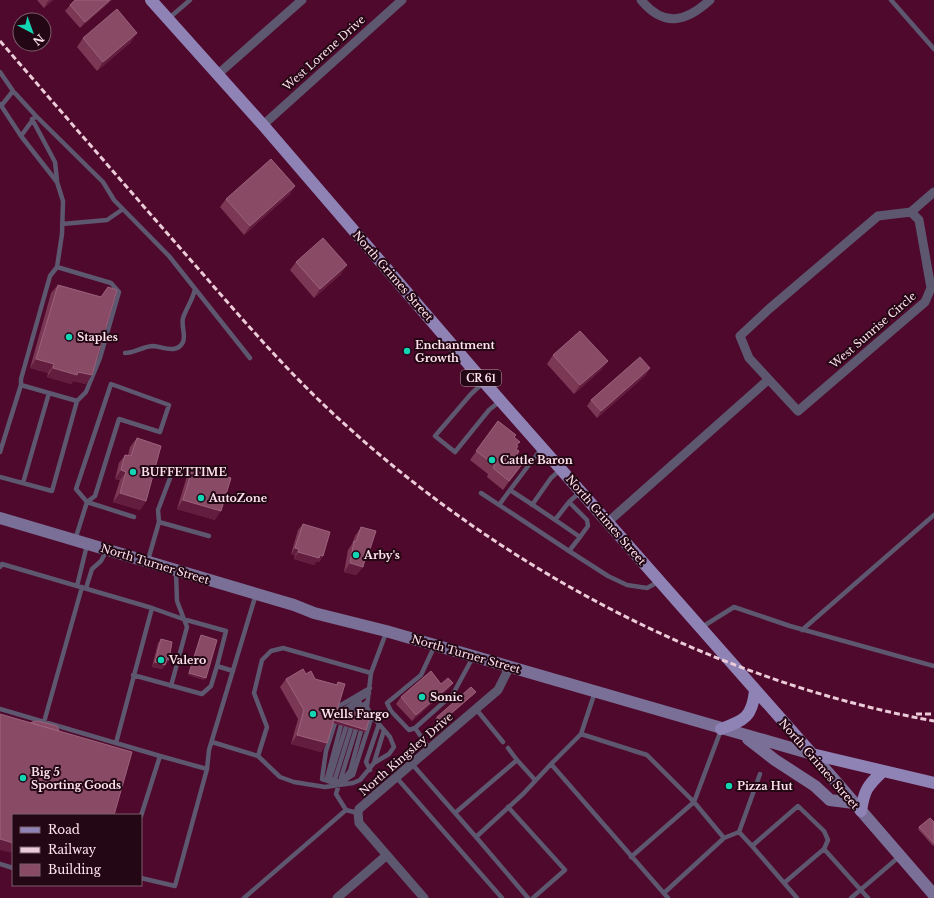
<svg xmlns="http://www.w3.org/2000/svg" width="934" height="898" viewBox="0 0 934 898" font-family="'Libre Baskerville',serif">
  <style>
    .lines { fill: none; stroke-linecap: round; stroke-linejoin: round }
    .lane { stroke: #5d5770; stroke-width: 4.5 }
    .street { stroke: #5d5770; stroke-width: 9 }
    .secondary { stroke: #7a7097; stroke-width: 12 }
    .primary { stroke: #8f83b6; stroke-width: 12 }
    .rail { stroke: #ebcbd7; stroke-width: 3; stroke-dasharray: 6 3; stroke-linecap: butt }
    .wall { fill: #7b3855 }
    .shaded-wall { fill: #631d3e }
    .building { fill: #894a66; stroke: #9b627b }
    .poi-dot { fill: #13d5b3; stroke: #240714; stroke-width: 1.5 }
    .labels { text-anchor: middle; stroke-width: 4; stroke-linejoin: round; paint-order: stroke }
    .shield { fill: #240714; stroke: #bda1ab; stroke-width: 1 }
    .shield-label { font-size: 10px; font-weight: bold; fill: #fee3ec }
    .street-label { font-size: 11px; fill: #fee3ec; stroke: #240714 }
    .poi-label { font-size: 11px; font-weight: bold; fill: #fee3ec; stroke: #240714; text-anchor: start }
  </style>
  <rect width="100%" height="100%" fill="#4f092c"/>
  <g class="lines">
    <path class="lane" d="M 891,0 L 934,49
      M 168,19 L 190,0
      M 0,72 L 13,91 L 36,116 L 103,182 L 114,200 L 169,256 L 250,358
      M 0,104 L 21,136 L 57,182 L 63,201 L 62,234 L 57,267
      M 1,106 L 13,91
      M 32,119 L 55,162 L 57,180
      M 21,136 L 34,118
      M 62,224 L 107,220 L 123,209
      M 125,353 C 134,353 142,347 152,346 C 161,346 177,355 183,342 C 186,335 181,326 183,318 C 187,307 193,299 195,289
      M 484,382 L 471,394 L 435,436 L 455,452 L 489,410 L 499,402
      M 21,385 L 21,379 L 50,276 L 57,267 L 111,283 L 119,292 L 100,358 L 86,392 L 77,401
      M 541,449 L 510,490 C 533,505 557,521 580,537 L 588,526 L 587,520 L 569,502 L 555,520
      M 0,452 L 21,385 L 77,401 L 52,491 L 0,477
      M 23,483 L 49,393
      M 481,493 L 569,551 L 580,537
      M 569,502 L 580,492
      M 499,505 L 510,490
      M 532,505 L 551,478 L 560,470
      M 159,522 L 209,536
      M 75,540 L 87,502 L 95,496 L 119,419 L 160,432 L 169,405 L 111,384 L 76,489 L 87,502 L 134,517
      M 569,551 L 608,576 L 627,585 L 647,588 L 658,582
      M 148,560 L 159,522 L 158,510 L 172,473
      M 0,567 L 2,564 L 152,608 L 116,743
      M 77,586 L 87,545
      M 86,588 L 92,569 L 101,561 L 107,550
      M 152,608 L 183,619 L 226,631 L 217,666
      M 702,627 L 734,607 L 790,626 L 934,666
      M 802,630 L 934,515
      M 435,645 L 421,675 L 387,703 L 391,711 L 409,730 L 415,728 L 453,694 L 473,657
      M 133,675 L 202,694 L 211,686 L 217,666 L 233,671
      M 171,686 L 187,627 L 177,601 L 176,572
      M 595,692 L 581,734 L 551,764 L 668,898
      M 0,709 L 160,756
      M 476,709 L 503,742
      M 339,711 L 341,705 L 370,688
      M 345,712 L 346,708 L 369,693
      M 350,715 L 352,708 L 360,703
      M 355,715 L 356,711 L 367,702
      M 360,717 L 362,711 L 367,707
      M 44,722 L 82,587
      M 335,723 L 326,751 L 322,779 L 337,784
      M 415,728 L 429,748
      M 356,729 L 336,794 L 346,810 L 358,813
      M 581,734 L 647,755 L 694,802 L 724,838 L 664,893
      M 212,742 L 258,756 L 280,777 L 294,782 L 325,787 L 353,783 L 360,780 L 374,763 L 389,754 L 394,747 L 390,737 L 372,716 L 367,707 L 371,673 L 386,633
      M 508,748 L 517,760
      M 258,756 L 267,727 L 254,693 L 262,660 L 271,651 L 283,648 L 371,673
      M 374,763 L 384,730
      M 412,764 L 476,837 L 523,794 L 551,764
      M 370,770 L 366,762 L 379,724
      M 396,777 L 502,898
      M 330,780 L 327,778 L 341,725
      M 333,780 L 330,778 L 346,727
      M 343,780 L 350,771 L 361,731
      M 338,783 L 335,779 L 351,728
      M 341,783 L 353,775 L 372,716
      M 508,807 L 565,870 L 533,898
      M 455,813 L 517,760 L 535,780
      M 141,816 L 160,756 L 207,769
      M 739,832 L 760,774
      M 476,837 L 528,898
      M 724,838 L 739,832 L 752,846
      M 631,857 L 694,802 L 721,730
      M 0,864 L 13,868
      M 141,878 L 175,886 L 207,769 L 209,750 L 256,594
      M 784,883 L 824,849
      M 244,898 L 346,810
      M 797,898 L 752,846 L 798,806 L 824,831 L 828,840 L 824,849 L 868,898
      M 851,898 L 900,856"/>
    <path class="street" d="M 641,0 C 664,28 686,22 710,0
      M 217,75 L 302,0
      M 263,125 L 402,0
      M 911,212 L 919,220 L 931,288 L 925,302 L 798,411 L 749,358 L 740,336 L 769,309 L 878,216 L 911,212 L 934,192
      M 608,522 L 768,380
      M 337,898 L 387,855
      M 424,898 L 359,823 L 358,813 L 359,809 L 498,690 L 509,668"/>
    <path class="secondary" d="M 0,518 L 294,605 L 314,613 L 386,631 L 812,754 L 934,895
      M 748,739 L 775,760 L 815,786 L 830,800 L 854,803"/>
    <path class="primary" d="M 151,0 L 263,125 L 484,382 L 812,754 L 934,783
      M 721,729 C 745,720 752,717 755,691
      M 861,811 C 864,791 867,786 882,772"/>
    <path class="rail" d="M 0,41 C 65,116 130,191 195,265 C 237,313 278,361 324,405 C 490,563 708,680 934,721
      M 916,714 L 934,714"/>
  </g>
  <path class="wall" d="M 37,0 L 53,0 L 44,8 Z
    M 112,0 L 80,28 L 65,11 L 70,5 Z
    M 83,38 L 131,42 L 97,71 L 77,47 Z
    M 295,186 L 289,195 L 244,235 L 220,207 L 226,199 Z
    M 296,262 L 341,274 L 314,298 L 290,270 Z
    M 58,285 L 86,384 L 73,381 L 71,384 L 47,377 L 48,373 L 30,368 L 51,293 Z
    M 553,355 L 608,361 L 601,370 L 574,394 L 547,364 Z
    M 646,375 L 597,418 L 587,406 L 591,400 Z
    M 498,421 L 514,438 L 517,446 L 516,449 L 517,455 L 523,463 L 503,490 L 487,477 L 488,474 L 470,460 Z
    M 137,438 L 146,501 L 140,510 L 113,502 L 120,480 L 115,479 L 119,463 L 125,455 L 128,455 L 130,447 Z
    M 193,467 L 215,520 L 177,509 L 187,476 Z
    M 303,524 L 323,556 L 319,562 L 316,562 L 314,565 L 294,559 L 295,555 L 291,554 L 298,530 Z
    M 361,527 L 364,561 L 363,567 L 356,575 L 344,572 L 348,550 L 352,544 L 355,536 Z
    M 201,635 L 204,680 L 188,675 L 200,637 Z
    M 161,639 L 169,660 L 162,669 L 152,667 L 158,643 Z
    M 286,679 L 315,679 L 336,685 L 338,682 L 338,708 L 366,730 L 365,732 L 333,723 L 327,743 L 321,752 L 291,744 L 298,719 L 280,687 Z
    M 453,683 L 448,689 L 412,721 L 396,704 L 401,697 Z
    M 474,694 L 440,724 L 435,719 L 437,717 Z
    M 934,822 L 934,845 L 933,846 L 918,829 L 919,827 Z"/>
  <path class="shaded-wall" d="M 50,0 L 53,0 L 44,8 L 48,1 Z
    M 110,0 L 112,0 L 80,28 L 85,22 Z
    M 137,33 L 131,42 L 97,71 L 103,62 Z
    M 295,186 L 289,195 L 244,235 L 250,226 Z
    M 347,265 L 341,274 L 314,298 L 320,289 Z
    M 36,359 L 54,364 L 48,373 L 30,368 Z
    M 608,361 L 601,370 L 574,394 L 580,385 Z
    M 53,368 L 78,372 L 92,375 L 86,384 L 73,381 L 71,384 L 47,377 Z
    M 650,368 L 646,375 L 597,418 L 601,411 Z
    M 523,463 L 517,472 L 503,490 L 509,481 Z
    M 121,470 L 126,472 L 120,480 L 115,479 Z
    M 120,493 L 146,501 L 140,510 L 113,502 Z
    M 183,500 L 221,511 L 215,520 L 177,509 Z
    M 295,548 L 299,549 L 295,555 L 291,554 Z
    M 298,552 L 320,555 L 323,556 L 319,562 L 316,562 L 314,565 L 294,559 Z
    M 350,563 L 363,567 L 356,575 L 344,572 Z
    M 167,659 L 169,660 L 166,664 L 164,664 Z
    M 155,662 L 165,665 L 162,669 L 152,667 Z
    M 189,673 L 206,678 L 204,680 L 188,675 Z
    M 453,683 L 448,689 L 412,721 L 416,715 Z
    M 476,692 L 474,694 L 440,724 L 441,722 Z
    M 331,720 L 366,730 L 365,732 L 330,722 Z
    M 297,735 L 327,743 L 321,752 L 291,744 Z
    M 0,839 L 13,843 L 13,853 L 0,850 Z"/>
  <path class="building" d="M 75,0 L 110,0 L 85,22 L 70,5 Z
    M 117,9 L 137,33 L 103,62 L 83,38 Z
    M 271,159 L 295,186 L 250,226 L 226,199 Z
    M 323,238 L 347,265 L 320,289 L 296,262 Z
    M 58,285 L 101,297 L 108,287 L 117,290 L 92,375 L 78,372 L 77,375 L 53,368 L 54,364 L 36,359 Z
    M 580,331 L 608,361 L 580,385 L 553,355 Z
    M 640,357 L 650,368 L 601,411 L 591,400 Z
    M 498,421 L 516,435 L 514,437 L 520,442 L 516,445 L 518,446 L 516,449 L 519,451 L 517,455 L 523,463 L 509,481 L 493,468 L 495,465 L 476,451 Z
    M 137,438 L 161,446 L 146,501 L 120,493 L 126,472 L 121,470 L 125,455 L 131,456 Z
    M 193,467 L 231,478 L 221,511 L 183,500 Z
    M 303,524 L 330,532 L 323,556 L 320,555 L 319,558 L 298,552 L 299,549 L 295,548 Z
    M 361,527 L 376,531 L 368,555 L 366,555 L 363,567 L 350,563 L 354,541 L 356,542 Z
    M 201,635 L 217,640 L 206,678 L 189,673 Z
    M 161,639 L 172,642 L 169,660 L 167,659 L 165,665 L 155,662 Z
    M 303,669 L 306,674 L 311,671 L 315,679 L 337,685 L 338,682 L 345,684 L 327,743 L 297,735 L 304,710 L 286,679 Z
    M 431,671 L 441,684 L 448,678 L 453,683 L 416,715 L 401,697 Z
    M 471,687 L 476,692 L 441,722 L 437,717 Z
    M 338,708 L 370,717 L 366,730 L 334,720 Z
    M 0,714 L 132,752 L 114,815 L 13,815 L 13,843 L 0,839 Z
    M 38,721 L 57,726 L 59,731 L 31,723 L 32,722 Z
    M 930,818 L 934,822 L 934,843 L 919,827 Z"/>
  <g class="poi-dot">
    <circle cx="69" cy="337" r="4"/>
    <circle cx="407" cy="351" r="4"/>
    <circle cx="492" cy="460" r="4"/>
    <circle cx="133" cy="472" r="4"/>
    <circle cx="201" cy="498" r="4"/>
    <circle cx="356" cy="555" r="4"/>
    <circle cx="161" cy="660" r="4"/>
    <circle cx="422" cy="697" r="4"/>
    <circle cx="313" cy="714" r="4"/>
    <circle cx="23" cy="778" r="4"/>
    <circle cx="729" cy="786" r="4"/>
  </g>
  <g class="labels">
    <rect class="shield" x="461" y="370" width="40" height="16" rx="3"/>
    <g class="shield-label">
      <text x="481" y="382">CR 61</text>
    </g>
    <g class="street-label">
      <text transform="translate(324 53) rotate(-42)" y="4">West Lorene Drive</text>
      <text transform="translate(393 276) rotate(49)" y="4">North Grimes Street</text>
      <text transform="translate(873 330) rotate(-41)" y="4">West Sunrise Circle</text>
      <text transform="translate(606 520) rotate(49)" y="4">North Grimes Street</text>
      <text transform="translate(155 564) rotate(17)" y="4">North Turner Street</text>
      <text transform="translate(466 654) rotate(16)" y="4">North Turner Street</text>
      <text transform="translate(406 754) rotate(-41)" y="4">North Kingsley Drive</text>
      <text transform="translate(819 764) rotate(49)" y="4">North Grimes Street</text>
    </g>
    <g class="poi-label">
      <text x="77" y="341">Staples</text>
      <text x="415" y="349">Enchantment<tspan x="415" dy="13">Growth</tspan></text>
      <text x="500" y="464">Cattle Baron</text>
      <text x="141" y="476">BUFFETTIME</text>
      <text x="209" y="502">AutoZone</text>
      <text x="364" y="559">Arby's</text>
      <text x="169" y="664">Valero</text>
      <text x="430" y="701">Sonic</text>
      <text x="321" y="718">Wells Fargo</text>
      <text x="31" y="776">Big 5<tspan x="31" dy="13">Sporting Goods</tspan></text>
      <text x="737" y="790">Pizza Hut</text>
    </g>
  </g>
  <rect x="12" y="814" width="130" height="72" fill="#240714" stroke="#7b5f6a"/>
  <rect x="20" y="827" width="20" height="6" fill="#8f83b6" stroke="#7b5f6a"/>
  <text x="48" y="834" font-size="12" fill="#fee3ec">Road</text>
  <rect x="20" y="847" width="20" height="6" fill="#ebcbd7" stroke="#7b5f6a"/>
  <text x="48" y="854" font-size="12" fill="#fee3ec">Railway</text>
  <rect x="20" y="864" width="20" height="12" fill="#894a66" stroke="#7b5f6a"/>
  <text x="48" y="874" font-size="12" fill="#fee3ec">Building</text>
  <g transform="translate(32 32) rotate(139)"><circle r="19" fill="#240714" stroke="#7b5f6a"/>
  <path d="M0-3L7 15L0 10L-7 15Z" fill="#13d5b3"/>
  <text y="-6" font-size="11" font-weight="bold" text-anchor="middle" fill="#fee3ec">N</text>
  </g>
</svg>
